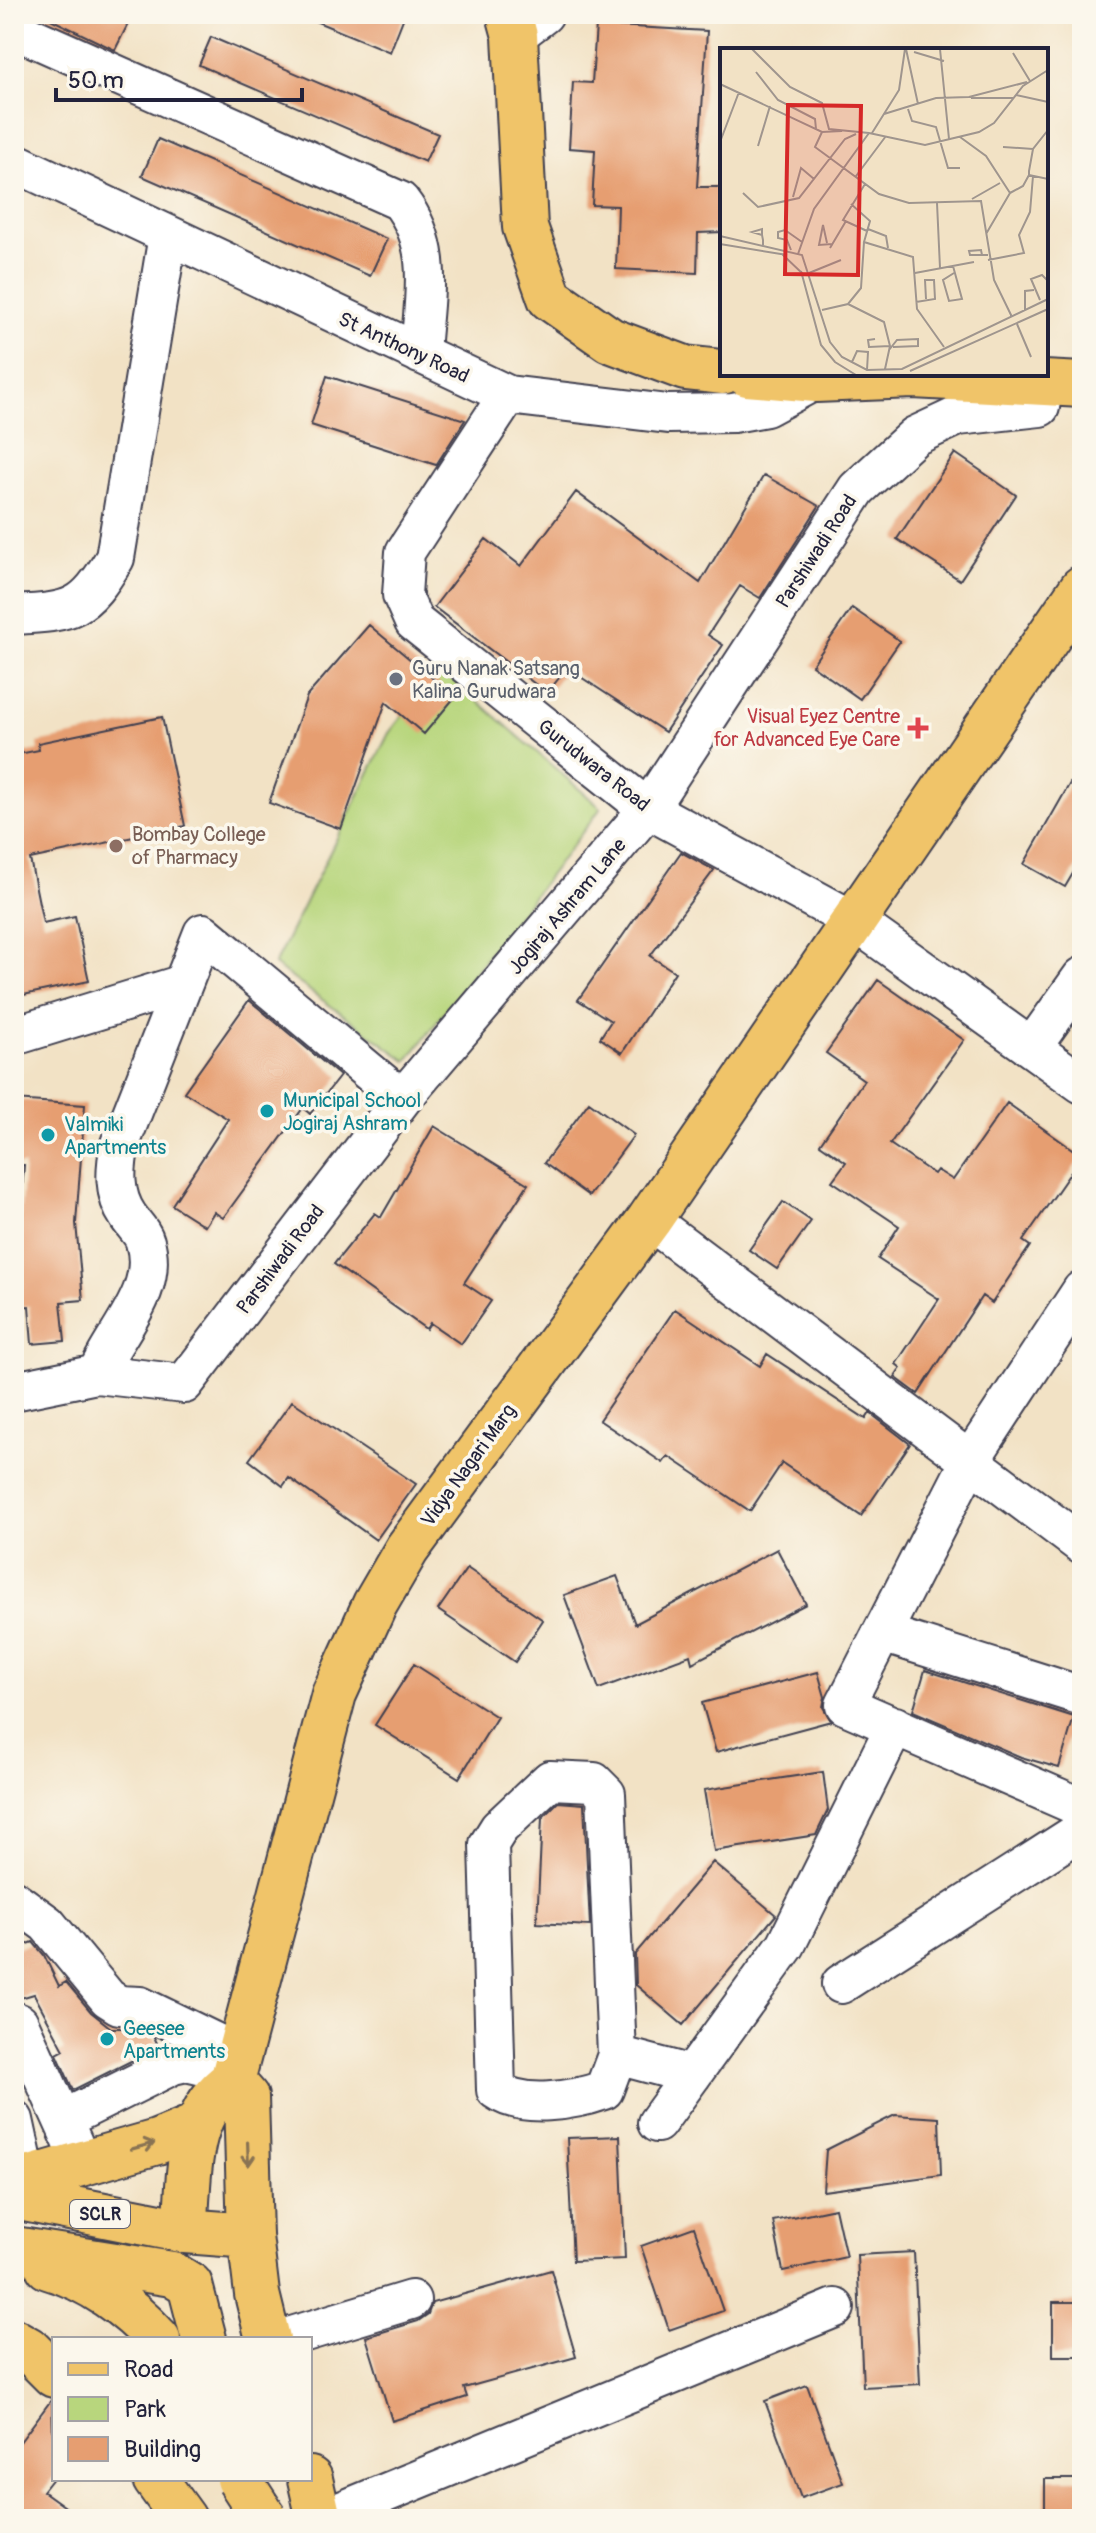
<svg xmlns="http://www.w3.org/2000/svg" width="1096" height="2533" viewBox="0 0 1096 2533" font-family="Pangolin,sans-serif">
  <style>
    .green { fill: #b8d67d; stroke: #6d7c5c; stroke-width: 2 }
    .building { fill: #e69e71 }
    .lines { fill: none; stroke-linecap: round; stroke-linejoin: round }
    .minor-casing { stroke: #413f50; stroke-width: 42 }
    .major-casing { stroke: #413f50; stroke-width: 48 }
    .highway-casing { stroke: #413f50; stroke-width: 48 }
    .minor { stroke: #fff; stroke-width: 38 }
    .major { stroke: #f0c469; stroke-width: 44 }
    .highway { stroke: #f0c469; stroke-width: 44 }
    .highway-bridge-casing { stroke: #413f50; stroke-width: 48; stroke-linecap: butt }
    .highway-bridge { stroke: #f0c469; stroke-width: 44 }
    .oneway { stroke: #897352 }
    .worship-dot { fill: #6b7280; stroke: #fbf7ec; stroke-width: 3 }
    .health-dot { fill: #e0444e; stroke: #fbf7ec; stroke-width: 3 }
    .education-dot { fill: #8d6e63; stroke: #fbf7ec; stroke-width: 3 }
    .culture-dot { fill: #0f9aa8; stroke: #fbf7ec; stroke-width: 3 }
    .labels { text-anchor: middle; stroke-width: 7; stroke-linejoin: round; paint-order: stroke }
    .shield { fill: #fbf7ec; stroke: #636270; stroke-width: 2 }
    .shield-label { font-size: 18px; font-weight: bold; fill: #22223b }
    .street-label { font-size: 20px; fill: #22223b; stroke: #fbf7ec }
    .worship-label { font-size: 20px; fill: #5b616d; stroke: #fbf7ec; text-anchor: start }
    .health-label { font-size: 20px; fill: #be3a42; stroke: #fbf7ec; text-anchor: end }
    .education-label { font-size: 20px; fill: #785e54; stroke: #fbf7ec; text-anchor: start }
    .culture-label { font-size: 20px; fill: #0d838f; stroke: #fbf7ec; text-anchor: start }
    .inset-road { fill: none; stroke: #9f958e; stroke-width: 2 }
    .view { fill: #d62828; fill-opacity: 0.15; stroke: #d62828; stroke-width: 4 }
    .inset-edge { fill: none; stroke: #22223b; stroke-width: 4 }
  </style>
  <rect width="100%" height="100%" fill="#fbf7ec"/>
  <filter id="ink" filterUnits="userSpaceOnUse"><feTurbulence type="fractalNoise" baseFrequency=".0125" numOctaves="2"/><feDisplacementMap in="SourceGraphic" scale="16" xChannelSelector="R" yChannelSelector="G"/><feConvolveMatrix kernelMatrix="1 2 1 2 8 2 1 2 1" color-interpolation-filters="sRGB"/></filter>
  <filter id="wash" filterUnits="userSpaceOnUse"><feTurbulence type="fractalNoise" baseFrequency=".006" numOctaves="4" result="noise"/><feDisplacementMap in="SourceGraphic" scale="32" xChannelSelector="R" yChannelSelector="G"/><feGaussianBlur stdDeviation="1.8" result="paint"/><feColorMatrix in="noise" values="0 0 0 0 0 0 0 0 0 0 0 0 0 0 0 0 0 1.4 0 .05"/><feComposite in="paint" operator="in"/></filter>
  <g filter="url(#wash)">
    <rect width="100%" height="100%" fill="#f2e2c5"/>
    <path class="green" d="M 440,668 L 601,808 L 407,1061 L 274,965 L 389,733 Z"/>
    <g id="blocks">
      <path class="building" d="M 40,14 L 133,14 L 115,50 Z
        M 298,14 L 405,14 L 390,52 Z
        M 596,25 L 707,31 L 697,187 L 722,187 L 722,232 L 698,233 L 697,273 L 616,269 L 618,206 L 592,205 L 595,150 L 569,148 L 573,82 L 592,83 Z
        M 211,37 L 438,134 L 425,162 L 199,65 Z
        M 158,139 L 387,239 L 370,276 L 142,176 Z
        M 327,376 L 465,420 L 436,465 L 311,425 Z
        M 955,453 L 1016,495 L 960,580 L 897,539 Z
        M 764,475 L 819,506 L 760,598 L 740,586 L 708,635 L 723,645 L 665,732 L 567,668 L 547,693 L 434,607 L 486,539 L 521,566 L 576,492 L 700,583 Z
        M 852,608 L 900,641 L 860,699 L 812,665 Z
        M 369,625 L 455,697 L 424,734 L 386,702 L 341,829 L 269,803 L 307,696 Z
        M 162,717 L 185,826 L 30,859 L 43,923 L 75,916 L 89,981 L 14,997 L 14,755 L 39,750 L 38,743 Z
        M 1082,762 L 1082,858 L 1065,887 L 1024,864 Z
        M 681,852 L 714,870 L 650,956 L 675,972 L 622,1053 L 600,1038 L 611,1021 L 578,1000 Z
        M 878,980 L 964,1040 L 890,1144 L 934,1174 L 937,1170 L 953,1180 L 1007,1103 L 1082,1156 L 1023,1241 L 1030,1246 L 992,1303 L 982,1296 L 918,1394 L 895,1377 L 901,1368 L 896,1364 L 939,1299 L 878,1259 L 899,1226 L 832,1181 L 846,1162 L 820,1144 L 864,1080 L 826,1053 Z
        M 249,1000 L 340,1076 L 310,1114 L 303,1108 L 223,1218 L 214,1212 L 205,1226 L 172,1205 L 228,1119 L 184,1092 Z
        M 14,1100 L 85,1105 L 76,1223 L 83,1300 L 61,1302 L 65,1341 L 32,1344 L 29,1306 L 19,1307 L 14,1247 L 18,1247 L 24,1165 L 14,1165 Z
        M 589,1102 L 634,1135 L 589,1196 L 544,1163 Z
        M 434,1126 L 528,1184 L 464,1283 L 491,1301 L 461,1344 L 430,1323 L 426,1329 L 334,1264 L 375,1213 L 381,1217 Z
        M 783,1202 L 811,1221 L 777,1269 L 749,1250 Z
        M 675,1309 L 760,1366 L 767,1354 L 866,1419 L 870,1413 L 910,1444 L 861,1516 L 782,1463 L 750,1511 L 668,1456 L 663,1463 L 599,1420 Z
        M 292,1401 L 416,1484 L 376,1540 L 289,1478 L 283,1486 L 249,1460 Z
        M 777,1549 L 806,1604 L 692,1663 L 690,1655 L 599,1689 L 564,1595 L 617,1576 L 635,1624 Z
        M 467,1568 L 543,1620 L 515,1662 L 438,1610 Z
        M 414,1664 L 497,1717 L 459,1778 L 375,1725 Z
        M 925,1670 L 1074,1717 L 1059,1768 L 1021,1757 L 913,1711 Z
        M 818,1672 L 825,1697 L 823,1707 L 831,1721 L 716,1752 L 702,1703 Z
        M 823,1772 L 828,1810 L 816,1835 L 714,1851 L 704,1790 Z
        M 558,1802 L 584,1804 L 590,1926 L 537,1923 L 542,1818 Z
        M 713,1862 L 776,1915 L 683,2025 L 636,1985 L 635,1954 Z
        M 33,1942 L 44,1955 L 59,1986 L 66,1982 L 91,2012 L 111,2028 L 134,2028 L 154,2037 L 159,2047 L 73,2090 L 57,2054 L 64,2050 L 34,1994 L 14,2000 L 14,1950 Z
        M 895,2115 L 939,2118 L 941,2175 L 823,2191 L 826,2150 Z
        M 620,2136 L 625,2259 L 573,2261 L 567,2138 Z
        M 835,2208 L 846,2257 L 783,2271 L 773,2221 Z
        M 694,2227 L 723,2311 L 669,2330 L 641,2246 Z
        M 914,2252 L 920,2384 L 863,2387 L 857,2255 Z
        M 551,2270 L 576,2357 L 464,2388 L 467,2397 L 392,2421 L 366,2337 L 418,2321 L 428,2314 L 432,2303 Z
        M 1053,2302 L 1082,2302 L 1082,2356 L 1053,2356 Z
        M 807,2385 L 843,2483 L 801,2498 L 765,2401 Z
        M 52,2399 L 54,2477 L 43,2491 L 82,2519 L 14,2519 L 14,2450 Z
        M 1045,2479 L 1082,2479 L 1082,2519 L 1045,2519 Z"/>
    </g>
  </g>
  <g filter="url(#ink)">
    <use href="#blocks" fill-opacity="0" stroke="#413f50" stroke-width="2"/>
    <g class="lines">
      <defs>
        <path id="minor" d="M 14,29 L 400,201 C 437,248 423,298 420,354
          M 515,36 L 544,14
          M 14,162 L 508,395 L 668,414 L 733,413 L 766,407 L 816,380
          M 508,395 L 405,552 L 402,595 L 414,622 L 648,809 L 854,921 L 1082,1084
          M 14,615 C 73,612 84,610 115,558 L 168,235
          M 14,1036 L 180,985
          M 1032,1047 L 1082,977
          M 649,1220 L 1082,1545
          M 1082,1290 L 971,1459 L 845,1705 L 1082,1808
          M 97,1374 C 114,1333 160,1291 145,1242 C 143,1233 133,1224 128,1216 C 113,1194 115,1169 120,1144 L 203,933 L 402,1099
          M 14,1391 L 97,1374 L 184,1384 L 402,1099 L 648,809 L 857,489 L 915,436 L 958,416 L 1040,407 L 1044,383
          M 882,1633 L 1082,1696
          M 14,1900 L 47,1924 L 108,1998 L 119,2005 L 140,2006 L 239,2054
          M 841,1984 L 1082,1830
          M 14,2021 L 19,2023 L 73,2143
          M 617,2055 L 606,1794 L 594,1782 L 550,1780 L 499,1828 L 489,1844 L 496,2090 C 523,2109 573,2101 604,2090 L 617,2055 L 692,2075
          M 64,2119 L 173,2065 L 186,2062 L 234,2073
          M 14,2120 L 27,2180
          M 657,2123 L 786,1945 L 895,1726
          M 282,2339 L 411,2300
          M 322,2519 L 835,2308"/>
        <path id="major" d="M 509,14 L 515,36 L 525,227 L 550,298 L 610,340 L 685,368 L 722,372
          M 747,374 L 816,380 L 913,376 L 1082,385
          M 232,2081 L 246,2097 L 250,2236
          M 185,2231 C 190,2179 184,2113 232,2081 L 334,1694 L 375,1604 L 407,1549 L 649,1220 L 1082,588"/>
        <path id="highway" d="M 14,2183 L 157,2142 L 196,2126
          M 14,2197 L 185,2231 L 250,2236 L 257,2294 L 268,2339
          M 14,2249 L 172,2274 L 190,2285 L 204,2339
          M 48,2267 C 90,2279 129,2307 158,2339
          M 14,2341 L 28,2349 L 54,2375
          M 155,2479 L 184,2519
          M 310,2479 L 319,2519"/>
      </defs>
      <use href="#minor" class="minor-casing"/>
      <use href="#major" class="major-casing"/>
      <use href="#highway" class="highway-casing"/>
      <use href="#minor" class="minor"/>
      <use href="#major" class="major"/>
      <use href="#highway" class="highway"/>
      <defs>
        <path id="highway-bridge" d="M 239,2479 L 265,2519"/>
      </defs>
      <use href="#highway-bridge" class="highway-bridge-casing"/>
      <use href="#highway-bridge" class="highway-bridge"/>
    </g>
    <defs><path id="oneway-shaft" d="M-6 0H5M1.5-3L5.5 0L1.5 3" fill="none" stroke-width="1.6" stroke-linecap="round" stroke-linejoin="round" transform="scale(2)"/></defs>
    <g class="oneway">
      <use href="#oneway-shaft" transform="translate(143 2146) rotate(-15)"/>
      <use href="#oneway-shaft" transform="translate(248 2154) rotate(88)"/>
    </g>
  </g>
  <circle class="worship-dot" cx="396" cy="679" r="8"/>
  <path class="health-dot" d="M914 716h8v8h8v8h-8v8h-8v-8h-8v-8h8z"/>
  <circle class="education-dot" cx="116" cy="846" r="8"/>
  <g class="culture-dot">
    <circle cx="267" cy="1111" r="8"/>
    <circle cx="48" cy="1135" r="8"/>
    <circle cx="107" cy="2039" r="8"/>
  </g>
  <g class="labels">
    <rect class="shield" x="70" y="2200" width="60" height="28" rx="6"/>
    <g class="shield-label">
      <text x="100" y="2220">SCLR</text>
    </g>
    <g class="street-label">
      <text transform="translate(404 347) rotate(25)" y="7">St Anthony Road</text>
      <text transform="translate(816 551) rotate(-57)" y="7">Parshiwadi Road</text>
      <text transform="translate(594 765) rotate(38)" y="7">Gurudwara Road</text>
      <text transform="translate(567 906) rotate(-50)" y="7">Jogiraj Ashram Lane</text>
      <text transform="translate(280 1259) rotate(-53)" y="7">Parshiwadi Road</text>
      <text transform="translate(468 1465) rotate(-54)" y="7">Vidya Nagari Marg</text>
    </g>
    <g class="worship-label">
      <text x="412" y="675">Guru Nanak Satsang<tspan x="412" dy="23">Kalina Gurudwara</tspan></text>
    </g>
    <g class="health-label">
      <text x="900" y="723">Visual Eyez Centre<tspan x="900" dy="23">for Advanced Eye Care</tspan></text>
    </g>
    <g class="education-label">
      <text x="132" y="841">Bombay College<tspan x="132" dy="23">of Pharmacy</tspan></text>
    </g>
    <g class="culture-label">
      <text x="283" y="1107">Municipal School<tspan x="283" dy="23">Jogiraj Ashram</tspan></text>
      <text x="64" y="1131">Valmiki<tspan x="64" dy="23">Apartments</tspan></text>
      <text x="123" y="2035">Geesee<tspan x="123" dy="23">Apartments</tspan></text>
    </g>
  </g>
  <g transform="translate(720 48)">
    <rect width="328" height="328" fill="#f2e2c5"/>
    <path class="inset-road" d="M 32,1 L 70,39 L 102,55 L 109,81 L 149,85M 186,1 L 198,56M 220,1 L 229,91M 194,4 L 224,13M 293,5 L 310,33M 36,24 L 58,52 L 95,71 L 96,81M 0,36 L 102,84 L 122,83M 296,47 L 328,54M 251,50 L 293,50M 188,61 L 192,73 L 216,79 L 228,120 L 240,120M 164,66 L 216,50 L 249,49 L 307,34M 328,82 L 313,101 L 309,123 L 309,127 L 328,131M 102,84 L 95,99 L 159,146 L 189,155 L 261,153 L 274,232 L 292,269M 149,85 L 205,97 L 259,84 L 274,75 L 303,38 L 328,22M 152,85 L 179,42 L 185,1M 240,89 L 266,108 L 290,145 L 266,186M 0,94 L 19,44M 38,98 L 50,58M 283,99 L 313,101M 136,128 L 166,88M 145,136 L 123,172 L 147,183M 23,145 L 38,159 L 79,150 L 125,91 L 136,86M 290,145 L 303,138 L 309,127M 73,149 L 81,120 L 94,131M 252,151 L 280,135M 217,155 L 220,220M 131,156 L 150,173 L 144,194 L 193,209 L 197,261 L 224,299M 148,181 L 166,188 L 168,200M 42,187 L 32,184 L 42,181 L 42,187 L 43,192 L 43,197M 0,188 L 82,207 L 110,294 L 122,309 L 147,322 L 182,321 L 328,251M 107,195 L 103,177 L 99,197 L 112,196M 0,196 L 67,207M 110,200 L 126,173M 71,202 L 67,192 L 58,190 L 58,184 L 65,182 L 82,194M 62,206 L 84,227M 78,206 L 94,161 L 149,85M 262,207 L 261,202 L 249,203 L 250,207 L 268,207M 268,212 L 304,205 L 299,187 L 310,164 L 313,128M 233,218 L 242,251 L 229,253 L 223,232 L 234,225M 81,223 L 101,297 L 115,314 L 136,327M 89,225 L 121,212M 195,225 L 254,214M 320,252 L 311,231 L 322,227 L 328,233M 196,254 L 215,251 L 214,232 L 205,232 L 206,251M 128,256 L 164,274 L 170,298 L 165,321M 102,262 L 128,256 L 141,240 L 144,194M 305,262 L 305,243 L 314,242M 297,276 L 311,309M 155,291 L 148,292 L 149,299 L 170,298M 169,302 L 177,292 L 198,291 L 198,298 L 173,299M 132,314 L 137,303 L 148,304 L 147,322M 190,323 L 328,261"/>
    <path class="view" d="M 68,57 L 141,58 L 138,227 L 65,226 Z"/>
    <rect width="328" height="328" class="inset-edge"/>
  </g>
  <rect width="1096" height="2533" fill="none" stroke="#fbf7ec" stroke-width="48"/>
  <rect x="52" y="2337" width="260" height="144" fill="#fbf7ec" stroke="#a4a2a5" stroke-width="2"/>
  <rect x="68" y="2363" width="40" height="12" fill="#f0c469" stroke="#a4a2a5" stroke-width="2"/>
  <text x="124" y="2377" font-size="24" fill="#22223b">Road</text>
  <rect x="68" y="2397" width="40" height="24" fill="#b8d67d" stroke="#a4a2a5" stroke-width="2"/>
  <text x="124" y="2417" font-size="24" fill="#22223b">Park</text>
  <rect x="68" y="2437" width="40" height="24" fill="#e69e71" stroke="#a4a2a5" stroke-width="2"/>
  <text x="124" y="2457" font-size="24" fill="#22223b">Building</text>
  <path d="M56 88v12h246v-12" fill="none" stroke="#22223b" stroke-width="4"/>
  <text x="68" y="88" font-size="24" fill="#22223b" stroke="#fbf7ec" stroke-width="6" paint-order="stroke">50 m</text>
</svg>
